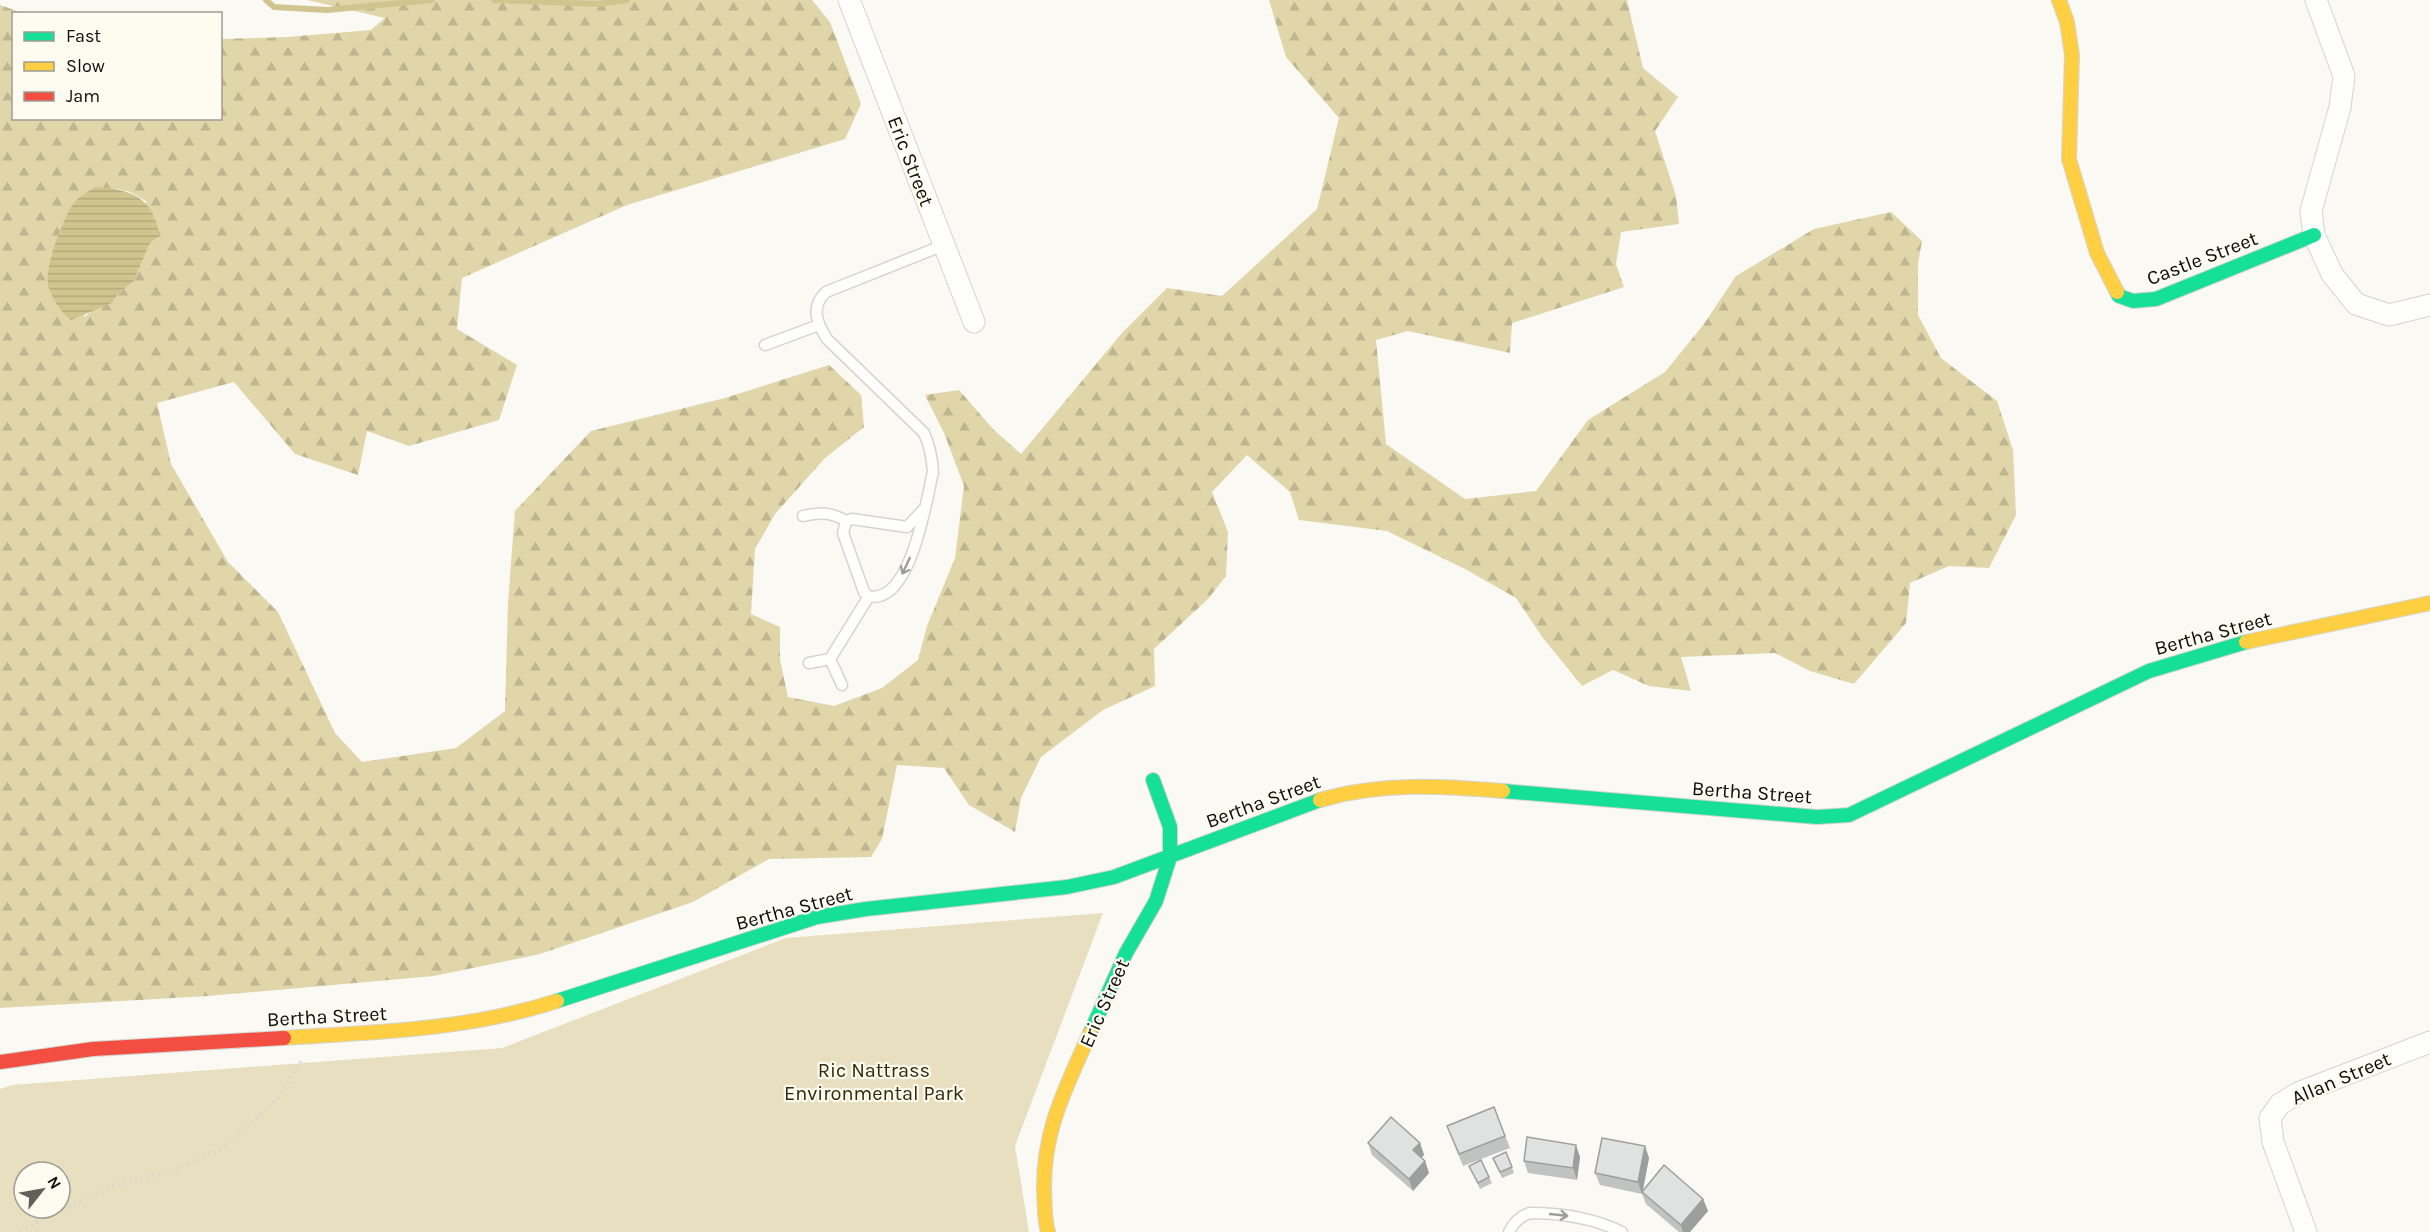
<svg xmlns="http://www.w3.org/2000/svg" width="2430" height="1232" viewBox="0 0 2430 1232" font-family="Karla,sans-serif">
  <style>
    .forest { fill: url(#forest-firs); fill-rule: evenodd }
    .park { fill: #e7dfc0; fill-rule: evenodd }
    .water { fill: url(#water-rules) }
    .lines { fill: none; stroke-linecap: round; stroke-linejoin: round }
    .stream { stroke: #d1c58f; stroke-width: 6 }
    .lane-casing { stroke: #d5d4d0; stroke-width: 13 }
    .street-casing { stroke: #d5d4d0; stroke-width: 23 }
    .fast-casing { stroke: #d5d4d0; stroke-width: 16 }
    .slow-casing { stroke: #d5d4d0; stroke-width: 16 }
    .jam-casing { stroke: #d5d4d0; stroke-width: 16 }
    .path { stroke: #d6d5d4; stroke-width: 4; stroke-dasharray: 1.5 4.5; stroke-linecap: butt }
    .lane { stroke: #fefefd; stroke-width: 10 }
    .street { stroke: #fefefd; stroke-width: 21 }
    .fast { stroke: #16e098; stroke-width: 14 }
    .slow { stroke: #ffcf43; stroke-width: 14 }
    .jam { stroke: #f24e42; stroke-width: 14 }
    .wall { fill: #c1c2c2 }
    .shaded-wall { fill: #9d9e9e }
    .building { fill: #e0e2e2; stroke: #9d9e9e; stroke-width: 1.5 }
    .oneway { stroke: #9e9e9b }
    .labels { text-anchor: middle; stroke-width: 4.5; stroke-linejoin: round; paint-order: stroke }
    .street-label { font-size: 20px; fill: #0d0d09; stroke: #fefbf0 }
    .park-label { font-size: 20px; fill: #322a08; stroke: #fefbf0 }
  </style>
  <defs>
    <pattern id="forest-firs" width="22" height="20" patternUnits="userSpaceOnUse" patternTransform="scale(1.5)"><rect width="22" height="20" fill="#e0d6aa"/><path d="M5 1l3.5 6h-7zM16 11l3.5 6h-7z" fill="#bfb691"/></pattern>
    <pattern id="water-rules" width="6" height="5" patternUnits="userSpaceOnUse" patternTransform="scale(1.5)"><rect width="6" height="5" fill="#d1c58f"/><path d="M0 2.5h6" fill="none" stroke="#b2a87a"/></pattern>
  </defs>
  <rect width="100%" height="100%" fill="#faf9f4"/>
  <path class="forest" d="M 307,0 L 812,0 L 830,22 L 861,104 L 845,139 L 627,205 L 462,278 L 457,329 L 517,365 L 499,420 L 409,446 L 367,431 L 358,475 L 295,454 L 234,382 L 157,403 L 171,464 L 228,562 L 278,612 L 335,733 L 362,762 L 456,748 L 505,711 L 508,603 L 515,511 L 591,431 L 725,398 L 829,365 L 861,395 L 864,427 L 825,458 L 775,514 L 755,549 L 751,614 L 780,627 L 780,660 L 788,697 L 834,706 L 882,688 L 918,660 L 927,626 L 955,558 L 964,486 L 944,433 L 925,395 L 959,390 L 993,429 L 1021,454 L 1122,333 L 1167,288 L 1222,296 L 1317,209 L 1339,118 L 1286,57 L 1269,0 L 1627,0 L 1643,68 L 1678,97 L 1655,131 L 1676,196 L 1679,224 L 1621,232 L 1616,264 L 1624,287 L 1512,323 L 1510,353 L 1408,331 L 1376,340 L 1386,444 L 1465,499 L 1536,491 L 1588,420 L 1665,372 L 1704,324 L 1736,276 L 1814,229 L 1891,212 L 1922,241 L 1918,263 L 1918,315 L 1941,358 L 1997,401 L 2013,450 L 2016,515 L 1989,568 L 1949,566 L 1910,583 L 1906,623 L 1854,684 L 1810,671 L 1775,653 L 1681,657 L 1691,691 L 1649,686 L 1613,670 L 1582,686 L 1543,638 L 1516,598 L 1465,569 L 1387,531 L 1299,520 L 1290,492 L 1247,455 L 1212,492 L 1228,532 L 1226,576 L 1208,599 L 1154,649 L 1155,686 L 1103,710 L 1041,757 L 1021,798 L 1015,832 L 969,805 L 944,768 L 897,765 L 882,839 L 871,857 L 769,859 L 693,902 L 540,954 L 434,976 L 208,996 L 0,1008 L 0,5 L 23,13 L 14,14 L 14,118 L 220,118 L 221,39 L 288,37 L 371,30 L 385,18 ZM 117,189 L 130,192 L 146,201 L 150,243 L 134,281 L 117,295 L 112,303 L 95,309 L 84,317 Z"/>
  <path class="park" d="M 1103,913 L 1015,1146 L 1029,1232 L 0,1232 L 0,1089 L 12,1085 L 502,1048 L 786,938 ZM 24,1172 L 60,1172 L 60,1208 L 24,1208 Z"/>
  <path class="water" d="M 95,187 C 133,190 152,196 160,236 L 150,243 L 134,281 L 117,295 L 112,303 L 71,320 C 60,312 52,298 48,285 C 44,268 63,219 73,204 C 78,197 88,192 95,187 Z"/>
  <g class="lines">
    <path class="stream" d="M 266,0 L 274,7 L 327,10 L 432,0
      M 494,0 L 598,4 L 627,0"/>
    <defs>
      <path id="lane" d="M 765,345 L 819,325
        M 923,510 L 907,527 L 852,519 L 846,521 L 843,533 L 864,592 L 868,596 C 911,606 926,501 933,472 C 932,457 930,446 924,433 L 827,339 C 817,323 810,307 826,292 L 944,245
        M 803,516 C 821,512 830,512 846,521
        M 830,659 L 869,596
        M 809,663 L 830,659 L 842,685
        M 1509,1232 C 1514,1222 1520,1216 1530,1213 C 1562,1213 1593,1218 1622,1232"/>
      <path id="street" d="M 849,0 L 974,322
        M 2316,0 L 2344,76 L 2340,107 L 2311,211 L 2314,235 L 2332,274 L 2356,304 L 2389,315 L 2430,305
        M 2306,1232 L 2273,1142 L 2270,1118 L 2280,1104 L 2298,1093 L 2430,1042"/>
      <path id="fast" d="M 2117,292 L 2119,296 L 2133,301 L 2156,299 L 2314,235
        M 1503,791 L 1817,817 L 1849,815 L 2149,671 L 2246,642
        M 557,1001 L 817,917 L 866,909 L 1067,887 L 1114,877 L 1320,800
        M 1090,1033 L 1126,953 L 1156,901 L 1170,857 L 1170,827 L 1153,780"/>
      <path id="slow" d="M 2059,0 L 2067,22 L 2072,55 L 2069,159 L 2097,253 L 2117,292
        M 2246,642 L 2430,603
        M 1320,800 C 1381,782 1441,786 1503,791
        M 284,1038 C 376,1032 468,1030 557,1001
        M 1048,1232 C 1044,1218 1045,1205 1044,1191 C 1043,1129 1066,1088 1090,1033"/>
      <path id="jam" d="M 0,1062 L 93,1049 L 284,1038"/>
    </defs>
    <use href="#lane" class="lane-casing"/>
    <use href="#street" class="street-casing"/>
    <use href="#fast" class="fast-casing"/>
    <use href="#slow" class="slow-casing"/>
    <use href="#jam" class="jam-casing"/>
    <path class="path" d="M 21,1232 L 51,1214 L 114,1186 L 176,1169 L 229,1145 L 279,1097 L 301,1061"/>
    <use href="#lane" class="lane"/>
    <use href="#street" class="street"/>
    <use href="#fast" class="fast"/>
    <use href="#slow" class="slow"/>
    <use href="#jam" class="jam"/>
  </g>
  <path class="wall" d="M 1494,1107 L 1510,1148 L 1463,1166 L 1447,1126 Z
    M 1368,1143 L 1420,1143 L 1424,1155 L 1421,1158 L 1425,1161 L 1429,1173 L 1413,1191 L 1372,1155 Z
    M 1645,1146 L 1649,1158 L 1643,1190 L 1703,1199 L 1708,1211 L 1690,1232 L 1679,1232 L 1646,1204 L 1642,1194 L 1600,1185 L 1595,1173 Z
    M 1506,1152 L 1514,1173 L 1502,1178 L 1493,1158 Z
    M 1580,1157 L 1577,1180 L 1528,1173 L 1524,1161 Z
    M 1469,1166 L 1489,1177 L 1492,1183 L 1480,1189 Z"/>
  <path class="shaded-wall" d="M 1420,1143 L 1424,1155 L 1417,1162 L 1413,1150 Z
    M 1576,1145 L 1580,1157 L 1577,1180 L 1573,1168 Z
    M 1645,1146 L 1649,1158 L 1642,1194 L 1638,1182 Z
    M 1425,1161 L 1429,1173 L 1413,1191 L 1409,1179 Z
    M 1703,1199 L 1708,1211 L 1690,1232 L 1683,1232 L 1681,1225 Z"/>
  <path class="building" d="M 1494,1107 L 1505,1136 L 1459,1154 L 1447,1126 Z
    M 1391,1117 L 1420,1143 L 1413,1150 L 1425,1161 L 1409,1179 L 1368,1143 Z
    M 1527,1137 L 1576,1145 L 1573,1168 L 1524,1161 Z
    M 1602,1138 L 1645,1146 L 1638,1182 L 1595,1173 Z
    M 1506,1152 L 1512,1167 L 1500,1172 L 1493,1158 Z
    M 1481,1160 L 1489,1177 L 1478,1183 L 1469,1166 Z
    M 1664,1165 L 1703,1199 L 1681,1225 L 1642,1192 Z"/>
  <defs><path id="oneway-shaft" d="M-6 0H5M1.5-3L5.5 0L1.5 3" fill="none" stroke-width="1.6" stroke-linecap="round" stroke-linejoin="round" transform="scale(1.5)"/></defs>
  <g class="oneway">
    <use href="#oneway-shaft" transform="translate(906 566) rotate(115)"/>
    <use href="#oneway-shaft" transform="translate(1559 1215) rotate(6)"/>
  </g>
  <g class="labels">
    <g class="street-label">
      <text transform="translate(911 161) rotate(69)" y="7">Eric Street</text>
      <text transform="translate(2202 258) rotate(-21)" y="7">Castle Street</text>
      <text transform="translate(2213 633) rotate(-15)" y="7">Bertha Street</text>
      <text transform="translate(1752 792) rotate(4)" y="7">Bertha Street</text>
      <text transform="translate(1263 801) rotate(-20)" y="7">Bertha Street</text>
      <text transform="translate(794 908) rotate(-15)" y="7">Bertha Street</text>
      <text transform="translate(1104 1003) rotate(-66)" y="7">Eric Street</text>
      <text transform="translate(327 1016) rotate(-3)" y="7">Bertha Street</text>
      <text transform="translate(2341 1078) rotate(-23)" y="7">Allan Street</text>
    </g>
    <g class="park-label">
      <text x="874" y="1077">Ric Nattrass<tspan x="874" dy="23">Environmental Park</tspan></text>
    </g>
  </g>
  <rect x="12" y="12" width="210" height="108" fill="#fefbf0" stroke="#9e9c94" stroke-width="1.5"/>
  <rect x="24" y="32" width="30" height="9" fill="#16e098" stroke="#9e9c94" stroke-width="1.5"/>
  <text x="66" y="42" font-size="18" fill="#0d0d09">Fast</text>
  <rect x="24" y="62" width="30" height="9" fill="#ffcf43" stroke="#9e9c94" stroke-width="1.5"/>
  <text x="66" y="72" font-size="18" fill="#0d0d09">Slow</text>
  <rect x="24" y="92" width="30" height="9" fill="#f24e42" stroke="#9e9c94" stroke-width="1.5"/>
  <text x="66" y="102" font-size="18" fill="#0d0d09">Jam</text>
  <g transform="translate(42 1190) rotate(59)"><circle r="28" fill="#fefbf0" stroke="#9e9c94" stroke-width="1.5"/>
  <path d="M0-4.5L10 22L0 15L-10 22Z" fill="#60605b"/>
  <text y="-9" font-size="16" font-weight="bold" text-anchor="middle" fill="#0d0d09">N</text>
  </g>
</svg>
